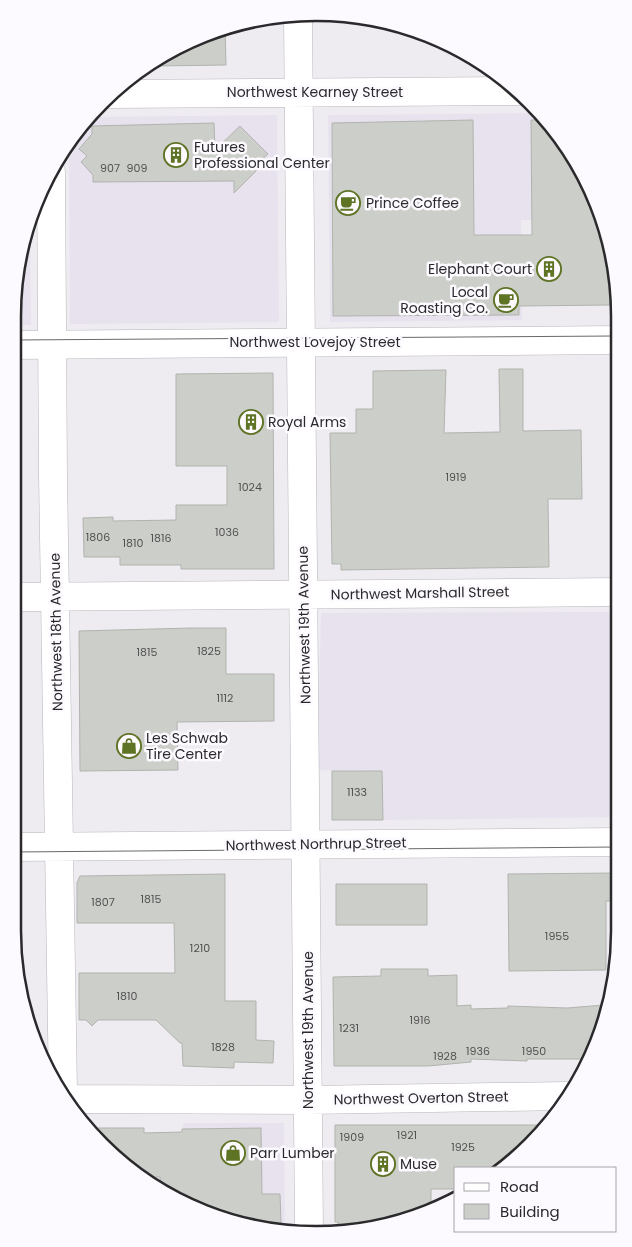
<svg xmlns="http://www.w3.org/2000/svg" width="632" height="1247" viewBox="0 0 632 1247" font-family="Poppins,sans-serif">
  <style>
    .built { fill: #e8e2ef }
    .building { fill: #cccec9; stroke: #b1b3ae }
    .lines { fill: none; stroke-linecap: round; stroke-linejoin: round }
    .minor-casing { stroke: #b8b5bb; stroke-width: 29 }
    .major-casing { stroke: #b8b5bb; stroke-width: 29 }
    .minor { stroke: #fff; stroke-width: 28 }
    .major { stroke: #fff; stroke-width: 28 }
    .tram { stroke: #6a686b; stroke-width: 1 }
    .labels { text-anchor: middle; stroke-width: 5; stroke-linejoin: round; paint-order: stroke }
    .number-label { font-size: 11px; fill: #525252 }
    .street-label { font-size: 14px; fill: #2a292b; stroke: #fcf9ff }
    .poi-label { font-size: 14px; fill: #2a292b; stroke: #fcf9ff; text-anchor: start }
    .rim { fill: none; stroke: #2a292b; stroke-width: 2.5 }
  </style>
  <rect width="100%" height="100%" fill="#eeecf1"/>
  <path class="built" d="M 538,113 L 568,147 L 596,200 L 602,219 L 521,220 L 522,320 L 330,322 L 328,115 Z
    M 277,115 L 279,322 L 70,324 L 69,149 L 93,117 Z
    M 30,232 L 31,325 L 13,325 L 13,296 Z
    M 618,612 L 618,817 L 383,820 L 382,771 L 317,770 L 321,613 Z
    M 183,1123 L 284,1123 L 285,1224 L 237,1224 L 148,1184 L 141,1177 L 183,1177 Z"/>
  <path class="building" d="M 225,28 L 226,65 L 153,66 L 219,29 Z
    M 473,120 L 474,235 L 532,235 L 531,120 L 544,120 L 568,147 L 596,200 L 600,213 L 600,230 L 605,230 L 615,270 L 615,299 L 610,299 L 610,305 L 519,306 L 519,315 L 333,316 L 332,123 Z
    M 214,123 L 215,150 L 240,126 L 268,154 L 260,161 L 263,164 L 234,193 L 234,181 L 93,182 L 93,175 L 81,162 L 87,156 L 79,149 L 92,134 L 92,126 Z
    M 499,369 L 523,369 L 523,431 L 581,430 L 582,499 L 548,499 L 549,567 L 341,570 L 341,564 L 332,564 L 330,433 L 356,433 L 356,409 L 373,409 L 373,371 L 446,370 L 444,433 L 500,432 Z
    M 273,373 L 274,569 L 181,569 L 181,565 L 120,565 L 120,557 L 84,557 L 83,518 L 113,517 L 113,521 L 176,520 L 176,505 L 227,505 L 227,466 L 176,466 L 176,374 Z
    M 191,628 L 226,628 L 226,674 L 274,674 L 274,721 L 177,722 L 178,770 L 80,771 L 79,631 Z
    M 332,771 L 382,771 L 383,820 L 332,820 Z
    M 616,873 L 617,901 L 606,901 L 606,970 L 509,971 L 508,874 Z
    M 225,874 L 225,1001 L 256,1001 L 256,1040 L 274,1041 L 273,1063 L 234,1062 L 234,1068 L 183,1066 L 182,1043 L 180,1043 L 156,1020 L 98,1020 L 92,1026 L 86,1020 L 79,1020 L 79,973 L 175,973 L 174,923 L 77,923 L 77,883 L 80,876 Z
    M 336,884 L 427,884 L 427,925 L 336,925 Z
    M 381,969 L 428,969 L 428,976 L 457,975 L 457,1006 L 471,1005 L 471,1009 L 508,1008 L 508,1006 L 567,1008 L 604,1005 L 590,1059 L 527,1059 L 527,1061 L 471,1059 L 471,1062 L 428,1066 L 334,1066 L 333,977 L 381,976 Z
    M 335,1125 L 546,1125 L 530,1146 L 499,1168 L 456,1168 L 456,1189 L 431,1189 L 431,1208 L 338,1233 L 338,1222 L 335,1222 Z
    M 89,1128 L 144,1128 L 144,1133 L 182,1132 L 182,1129 L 261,1128 L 262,1194 L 280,1194 L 281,1223 L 262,1224 L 262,1227 L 238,1224 L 161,1189 L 160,1177 L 141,1177 Z"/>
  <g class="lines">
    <defs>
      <path id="minor" d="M 298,18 L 309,1231
        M 111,94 L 519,91
        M 51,172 L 53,476 L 63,1092
        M 13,597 L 618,592
        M 13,847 L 619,842
        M 66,1099 L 308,1100 L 566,1096"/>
      <path id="major" d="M 13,345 L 617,340"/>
    </defs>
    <use href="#minor" class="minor-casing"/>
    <use href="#major" class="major-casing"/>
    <use href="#minor" class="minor"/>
    <use href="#major" class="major"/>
    <path class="tram" d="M 13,340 L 617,336
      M 13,852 L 619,847"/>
  </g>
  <defs>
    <symbol id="building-ring" viewBox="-11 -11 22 22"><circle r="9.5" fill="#fcf9ff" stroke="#5e7324" stroke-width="1.5"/><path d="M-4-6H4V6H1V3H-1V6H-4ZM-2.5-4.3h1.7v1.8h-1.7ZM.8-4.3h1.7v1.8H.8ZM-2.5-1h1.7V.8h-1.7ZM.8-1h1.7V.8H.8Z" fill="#5e7324"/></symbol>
    <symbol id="cafe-ring" viewBox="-11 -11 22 22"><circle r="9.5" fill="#fcf9ff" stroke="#5e7324" stroke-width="1.5"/><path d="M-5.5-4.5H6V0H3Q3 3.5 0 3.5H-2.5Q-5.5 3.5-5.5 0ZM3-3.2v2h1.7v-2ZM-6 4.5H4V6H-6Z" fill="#5e7324"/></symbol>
    <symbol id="shop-ring" viewBox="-11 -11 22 22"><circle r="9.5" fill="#fcf9ff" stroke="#5e7324" stroke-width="1.5"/><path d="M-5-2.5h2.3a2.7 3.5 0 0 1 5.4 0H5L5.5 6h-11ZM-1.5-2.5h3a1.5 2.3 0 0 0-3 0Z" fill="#5e7324"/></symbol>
  </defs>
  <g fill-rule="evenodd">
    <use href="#building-ring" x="162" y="141" width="28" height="28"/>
    <use href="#cafe-ring" x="334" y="189" width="28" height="28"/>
    <use href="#building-ring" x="535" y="255" width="28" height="28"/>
    <use href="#cafe-ring" x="492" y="286" width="28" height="28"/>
    <use href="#building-ring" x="237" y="408" width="28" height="28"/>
    <use href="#shop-ring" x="115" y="732" width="28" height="28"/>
    <use href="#shop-ring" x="219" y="1139" width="28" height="28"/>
    <use href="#building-ring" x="369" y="1150" width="28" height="28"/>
  </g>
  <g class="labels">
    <g class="number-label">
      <text x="110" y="172">907</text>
      <text x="137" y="172">909</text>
      <text x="456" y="481">1919</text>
      <text x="250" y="491">1024</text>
      <text x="227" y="536">1036</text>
      <text x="98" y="541">1806</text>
      <text x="161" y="542">1816</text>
      <text x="133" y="547">1810</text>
      <text x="209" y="655">1825</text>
      <text x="147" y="656">1815</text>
      <text x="225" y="702">1112</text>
      <text x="357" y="796">1133</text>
      <text x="151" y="903">1815</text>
      <text x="103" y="906">1807</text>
      <text x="557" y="940">1955</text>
      <text x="200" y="952">1210</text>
      <text x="127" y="1000">1810</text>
      <text x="420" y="1024">1916</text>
      <text x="349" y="1032">1231</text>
      <text x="223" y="1051">1828</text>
      <text x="478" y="1055">1936</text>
      <text x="534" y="1055">1950</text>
      <text x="445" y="1060">1928</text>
      <text x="407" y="1139">1921</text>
      <text x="352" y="1141">1909</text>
      <text x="463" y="1151">1925</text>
    </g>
    <g class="street-label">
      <text x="315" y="97">Northwest Kearney Street</text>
      <text x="315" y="347">Northwest Lovejoy Street</text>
      <text transform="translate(420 593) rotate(-1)" y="5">Northwest Marshall Street</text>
      <text transform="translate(304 625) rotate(-91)" y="5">Northwest 19th Avenue</text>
      <text transform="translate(56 632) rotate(-91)" y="5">Northwest 18th Avenue</text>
      <text transform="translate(316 844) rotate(-1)" y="5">Northwest Northrup Street</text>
      <text transform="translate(308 1030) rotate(-90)" y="5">Northwest 19th Avenue</text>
      <text transform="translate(421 1098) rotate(-1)" y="5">Northwest Overton Street</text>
    </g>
    <g class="poi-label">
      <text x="194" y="152">Futures<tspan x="194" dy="16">Professional Center</tspan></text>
      <text x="366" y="208">Prince Coffee</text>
      <text x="532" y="274" text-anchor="end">Elephant Court</text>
      <text x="488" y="297" text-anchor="end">Local<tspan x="488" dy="16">Roasting Co.</tspan></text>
      <text x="268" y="427">Royal Arms</text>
      <text x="146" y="743">Les Schwab<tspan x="146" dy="16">Tire Center</tspan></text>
      <text x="250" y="1158">Parr Lumber</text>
      <text x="400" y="1169">Muse</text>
    </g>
  </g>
  <path d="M0 0H632V1247H0ZM316 21H316A295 295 0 0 1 611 316V931A295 295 0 0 1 316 1226H316A295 295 0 0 1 21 931V316A295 295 0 0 1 316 21Z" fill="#fcf9ff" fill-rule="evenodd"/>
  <path class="rim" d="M316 21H316A295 295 0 0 1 611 316V931A295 295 0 0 1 316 1226H316A295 295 0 0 1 21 931V316A295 295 0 0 1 316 21Z"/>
  <rect x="454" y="1167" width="162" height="65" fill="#fcf9ff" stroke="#a8a6aa"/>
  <rect x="464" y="1183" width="25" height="8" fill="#ffffff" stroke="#a8a6aa"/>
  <text x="500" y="1192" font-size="15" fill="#2a292b">Road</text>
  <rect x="464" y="1204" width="25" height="15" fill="#cccec9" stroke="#a8a6aa"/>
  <text x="500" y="1217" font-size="15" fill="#2a292b">Building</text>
</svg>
